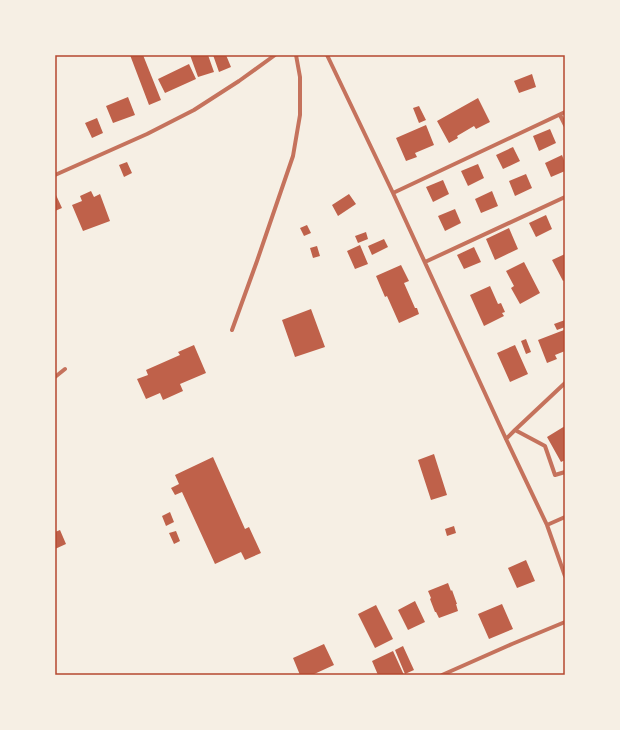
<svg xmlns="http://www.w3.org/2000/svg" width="620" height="730" viewBox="0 0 620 730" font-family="Mulish,sans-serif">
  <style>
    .building { fill: #bf614a }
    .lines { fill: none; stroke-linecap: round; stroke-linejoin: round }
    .minor { stroke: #c5725c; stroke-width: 4 }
    .neatline { fill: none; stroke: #b5482f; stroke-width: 1.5 }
  </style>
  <rect width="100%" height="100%" fill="#f6efe4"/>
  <path class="building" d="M 130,55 L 143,55 L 161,100 L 149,105 Z
    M 190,55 L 208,55 L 214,72 L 198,77 Z
    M 213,55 L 226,55 L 231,67 L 219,72 Z
    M 189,64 L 196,79 L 165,93 L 158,79 Z
    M 532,74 L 536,87 L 519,93 L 514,81 Z
    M 128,97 L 135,115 L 113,123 L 106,106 Z
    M 478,98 L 490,122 L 476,129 L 474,126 L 457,136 L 458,138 L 449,143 L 437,121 Z
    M 419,106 L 426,120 L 419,123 L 413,108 Z
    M 97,118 L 103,133 L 92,138 L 85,123 Z
    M 426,125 L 434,145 L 415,153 L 417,157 L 406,161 L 396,138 Z
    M 550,129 L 556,143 L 539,151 L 533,136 Z
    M 513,147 L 520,161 L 503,169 L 496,155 Z
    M 562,155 L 565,163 L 565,171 L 551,177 L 545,163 Z
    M 127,162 L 132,173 L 124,177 L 119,165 Z
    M 478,164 L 484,178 L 468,186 L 461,171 Z
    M 526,174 L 532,188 L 515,196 L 509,181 Z
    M 443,180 L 449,194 L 433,202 L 426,187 Z
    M 91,191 L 94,197 L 100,194 L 110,221 L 83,231 L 72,205 L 82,201 L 80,196 Z
    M 492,191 L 498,206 L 481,213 L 475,199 Z
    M 349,194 L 356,204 L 338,216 L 332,205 Z
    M 56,195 L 62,208 L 55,211 L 55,196 Z
    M 455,209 L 461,223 L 445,231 L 438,216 Z
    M 546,215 L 552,229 L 536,237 L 529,223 Z
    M 307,225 L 311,233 L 304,236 L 300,228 Z
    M 509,228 L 518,249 L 495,260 L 486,239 Z
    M 366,232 L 368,239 L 358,243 L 355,236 Z
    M 384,239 L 388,247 L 372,255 L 368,246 Z
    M 360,245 L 368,264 L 355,269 L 347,251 Z
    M 317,246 L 320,256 L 313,258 L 310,248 Z
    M 474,247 L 481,262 L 464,269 L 457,255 Z
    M 565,254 L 565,280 L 563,281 L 552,260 Z
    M 524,262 L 540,293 L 520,304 L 511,288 L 514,286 L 506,271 Z
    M 401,265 L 409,281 L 404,283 L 415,308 L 417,308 L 419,314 L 399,323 L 387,296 L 385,297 L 376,276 Z
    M 490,286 L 498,304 L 501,303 L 505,312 L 502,313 L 504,316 L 484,326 L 470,295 Z
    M 311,309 L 325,347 L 295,357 L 282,320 Z
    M 565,320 L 565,327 L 557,330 L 554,324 Z
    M 564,330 L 565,332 L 565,351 L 555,355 L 557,359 L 547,363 L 538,340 Z
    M 526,339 L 531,352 L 526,354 L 521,341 Z
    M 194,345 L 206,373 L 180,384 L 183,391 L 163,400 L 160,393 L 146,399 L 137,379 L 148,375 L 146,370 L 180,355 L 178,352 Z
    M 515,345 L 528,374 L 510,382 L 497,353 Z
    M 565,426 L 565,460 L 561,462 L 547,437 Z
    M 434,454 L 447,495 L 431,500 L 418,460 Z
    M 213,457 L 245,529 L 249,527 L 261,553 L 245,560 L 241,552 L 215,564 L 182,492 L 175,495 L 171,488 L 179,484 L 175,475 Z
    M 170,512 L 174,522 L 166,526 L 162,516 Z
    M 454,526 L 456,533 L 447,536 L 445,529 Z
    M 60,530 L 66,544 L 55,549 L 55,532 Z
    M 176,531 L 180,541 L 174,544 L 169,533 Z
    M 526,560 L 535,581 L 517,588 L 508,568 Z
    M 448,583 L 451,591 L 452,590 L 457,604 L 456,604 L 458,611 L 439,618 L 436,612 L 435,612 L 430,599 L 431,598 L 428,591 Z
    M 415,601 L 425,622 L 408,630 L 398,610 Z
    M 502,604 L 513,629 L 489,639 L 478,614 Z
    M 376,605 L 393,639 L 375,648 L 358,614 Z
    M 324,644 L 334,665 L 312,675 L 300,675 L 293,658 Z
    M 403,646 L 414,670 L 405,674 L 395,650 Z
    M 393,651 L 404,675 L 378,675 L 372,661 Z"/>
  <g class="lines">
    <path class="minor" d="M 327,55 L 393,193 L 506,439 L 547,525 L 565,576
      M 560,115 L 565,125
      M 55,175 L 147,134 L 194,110 L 239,81 L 275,55
      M 393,193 L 565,112
      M 425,262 L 565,197
      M 232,330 L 257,261 L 293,156 L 300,115 L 300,77 L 296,55
      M 55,377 L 65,369
      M 515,430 L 545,446 L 555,475 L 565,472
      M 506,439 L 515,430 L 565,383
      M 547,525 L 565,517
      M 442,675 L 512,644 L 565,622"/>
  </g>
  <rect width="620" height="730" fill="none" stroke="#f6efe4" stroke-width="112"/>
  <rect x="56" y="56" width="508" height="618" class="neatline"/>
</svg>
